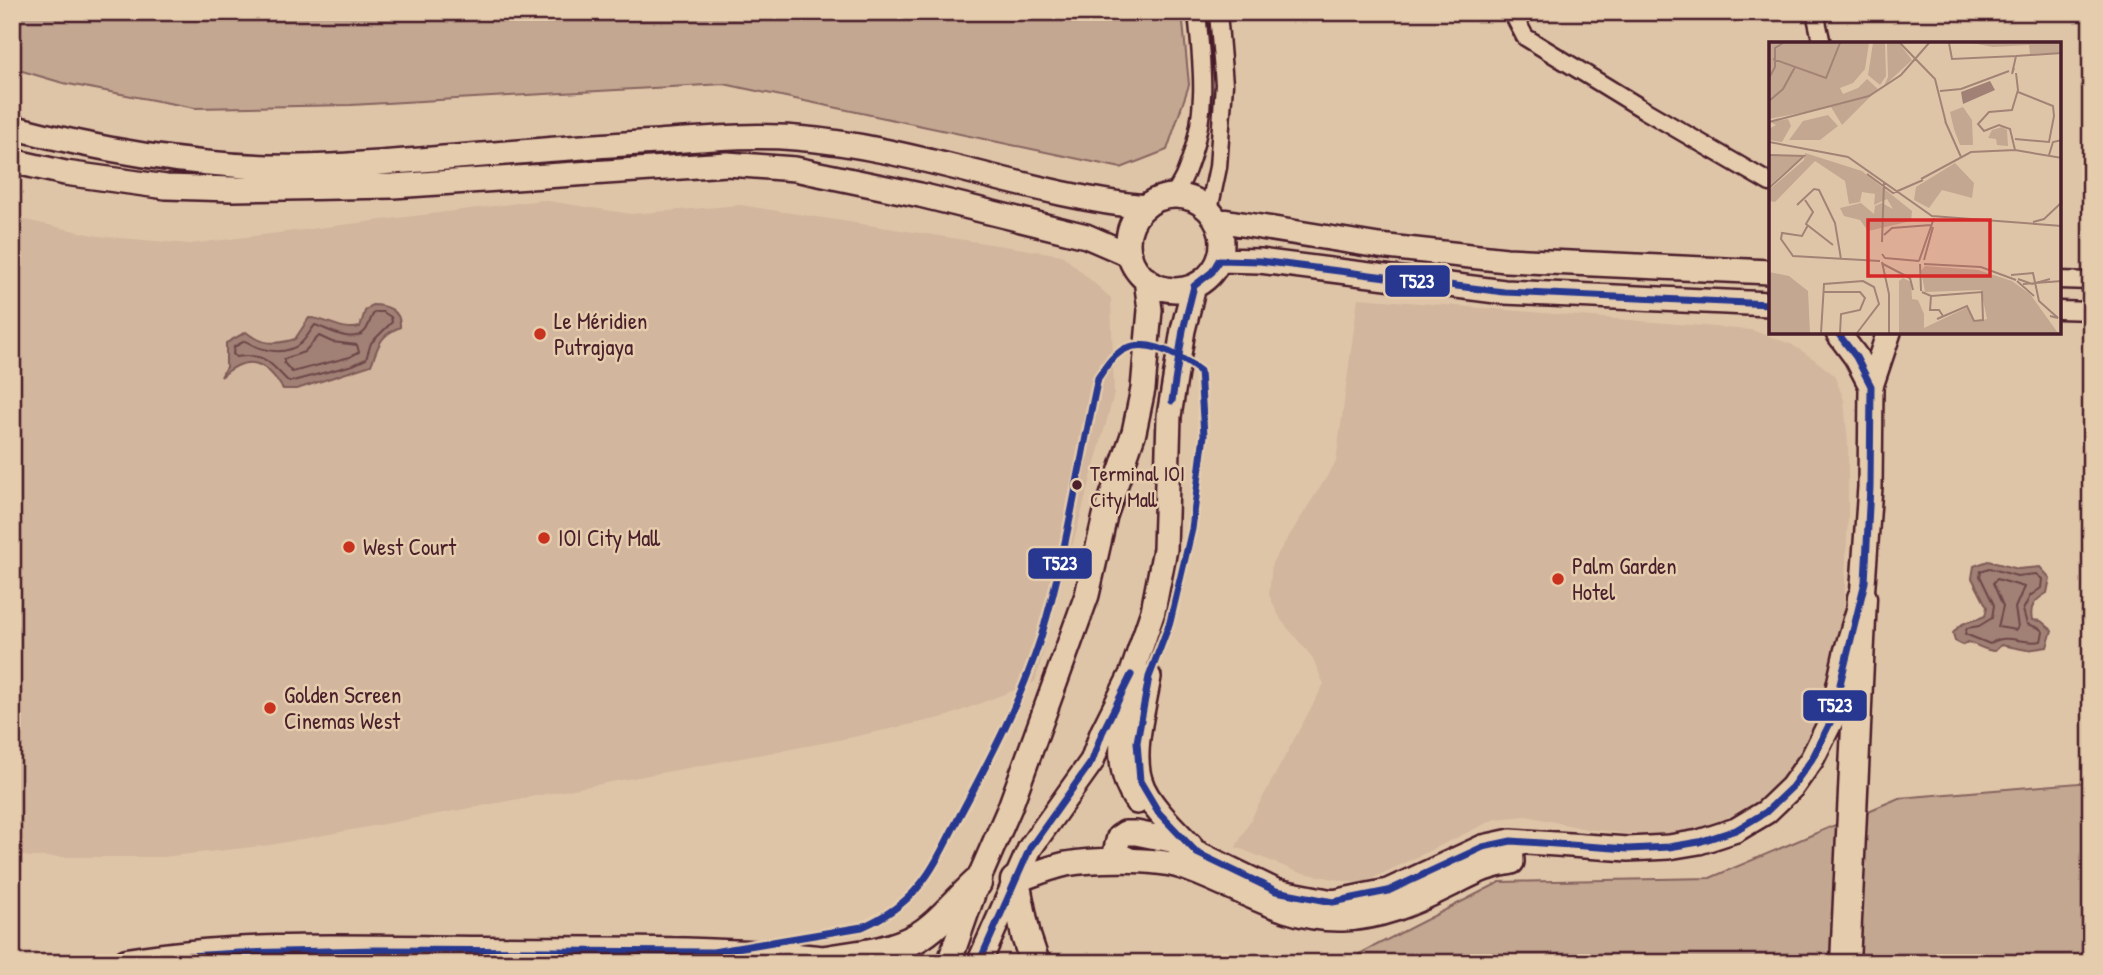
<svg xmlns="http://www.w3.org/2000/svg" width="2103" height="975" viewBox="0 0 2103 975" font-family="'Patrick Hand',sans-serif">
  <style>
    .built { fill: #d2b69d }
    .green { fill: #c3a791; stroke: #86635e; stroke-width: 2 }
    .water { fill: #a18175; stroke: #7e5a57; stroke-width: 2 }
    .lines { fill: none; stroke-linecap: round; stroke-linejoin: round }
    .shore { stroke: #6d4649; stroke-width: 2 }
    .street-casing { stroke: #4a1f2b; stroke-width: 21 }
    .secondary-casing { stroke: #4a1f2b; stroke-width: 28 }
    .highway-casing { stroke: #4a1f2b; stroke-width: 33 }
    .street { stroke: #e5ccad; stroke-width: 16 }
    .secondary { stroke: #e5ccad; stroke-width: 23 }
    .highway { stroke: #e5ccad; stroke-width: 28 }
    .bus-1-casing { stroke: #e5ccad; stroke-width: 12 }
    .bus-1 { stroke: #283890; stroke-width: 7 }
    .poi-dot { fill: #c8321e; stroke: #e5ccad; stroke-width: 2.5 }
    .bus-dot { fill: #4a1f2b; stroke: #e5ccad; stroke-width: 2.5 }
    .labels { text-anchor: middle; stroke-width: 5; stroke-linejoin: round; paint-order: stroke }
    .bus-label { font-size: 21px; fill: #4a1f2b; stroke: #e5ccad; text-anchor: start }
    .poi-label { font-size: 23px; fill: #4a1f2b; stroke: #e5ccad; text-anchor: start }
    .inset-road { fill: none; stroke: #a38376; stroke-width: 2 }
    .view { fill: #d62828; fill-opacity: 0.15; stroke: #d62828; stroke-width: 3.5 }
    .inset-edge { fill: none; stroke: #4a1f2b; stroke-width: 3.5 }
    .line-badge { stroke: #e5ccad; stroke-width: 2.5 }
    .badge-label { font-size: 19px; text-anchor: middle; font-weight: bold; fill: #fff }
  </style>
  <rect width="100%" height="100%" fill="#dfc5a8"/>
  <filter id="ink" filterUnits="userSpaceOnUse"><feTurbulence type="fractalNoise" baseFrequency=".0143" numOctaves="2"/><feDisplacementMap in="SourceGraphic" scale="14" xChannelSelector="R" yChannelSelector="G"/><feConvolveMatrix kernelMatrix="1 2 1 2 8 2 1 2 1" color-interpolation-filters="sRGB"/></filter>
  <g filter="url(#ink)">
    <path class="built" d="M 542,200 L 631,214 L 740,205 L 1062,255 L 1111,298 L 1114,394 L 1035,682 L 945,717 L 839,740 L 270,845 L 163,857 L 30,857 L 12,854 L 12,217 L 98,236 L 190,244 Z
      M 1358,298 L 1751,330 L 1791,344 L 1814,359 L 1834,375 L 1844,400 L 1848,444 L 1848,515 L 1843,627 L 1834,672 L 1813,734 L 1797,764 L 1771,792 L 1736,814 L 1695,829 L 1647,836 L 1586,829 L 1527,816 L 1495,819 L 1361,884 L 1298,872 L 1236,847 L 1324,684 L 1312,657 L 1281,620 L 1269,595 L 1272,563 L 1336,462 Z"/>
    <path class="green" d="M 12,12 L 1182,12 L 1189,85 L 1167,150 L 1121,168 L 724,84 L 351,105 L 195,108 L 63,83 L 12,68 Z
      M 2091,782 L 2091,963 L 1360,963 L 1359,954 L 1500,882 L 1710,878 L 1899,798 Z"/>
    <path class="water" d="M 372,305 C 387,305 401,310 400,327 C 379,336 379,345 371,365 L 297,389 L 283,389 C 266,361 248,353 221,377 L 226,367 L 226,343 L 246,332 C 262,345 275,345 295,339 L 309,318 C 327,318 341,332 360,327 L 365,311 Z
      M 1988,561 L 2018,569 L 2040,567 L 2050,578 L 2047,593 C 2035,600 2029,606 2032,620 L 2041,621 L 2052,630 L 2047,647 L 2027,650 L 2001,645 L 1995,651 C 1985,651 1978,645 1968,642 L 1963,645 L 1955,641 L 1953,633 C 1964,619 1970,623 1985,616 L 1987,607 L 1972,578 L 1974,566 Z"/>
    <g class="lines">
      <path class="shore" d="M 375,312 L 383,312 L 391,317 L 392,322 L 371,343 L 366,359 L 353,365 L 289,382 C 270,364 267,352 236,357 L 233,354 L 234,347 L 245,341 C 260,350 283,357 300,344 C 306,339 310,331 315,325 C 328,329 351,344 364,332 C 370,327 369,318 375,312 Z
        M 319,336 L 332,342 L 357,345 L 359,352 L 350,357 L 292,372 L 284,363 L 284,359 L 304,352 Z
        M 1989,568 L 2017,576 L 2036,574 L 2042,579 L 2041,588 L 2030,596 L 2023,610 L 2027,624 L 2039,628 L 2043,632 L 2041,641 C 2021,645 2007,632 1990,644 L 1965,634 L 1967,628 L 1979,626 L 1992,618 L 1994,605 L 1980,576 L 1981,571 Z
        M 1997,579 L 2024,587 L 2015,608 L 2018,627 L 2016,630 L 1998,627 L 2003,606 L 1993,583 Z"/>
      <defs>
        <path id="street" d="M 1512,12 L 1525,37 L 1646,111 L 1770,183
          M 1815,12 L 1822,44
          M 1172,196 C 1182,184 1186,173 1191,158 C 1208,106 1202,66 1197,12
          M 1209,210 L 1218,167 L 1224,84 L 1218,12
          M 2059,280 L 2091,281
          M 2059,310 L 2091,311"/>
        <path id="secondary" d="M 12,127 C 115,154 224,172 331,166 C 440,160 549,148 658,142 C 703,139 750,134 796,138 C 914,147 1028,195 1145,207
          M 12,161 L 65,173 L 166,187 L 232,189 L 393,186 L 727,164 L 795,169 L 920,195 L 1086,236 L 1130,255
          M1128 243a47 47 0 1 1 94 0a47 47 0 1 1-94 0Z
          M 1217,220 L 1379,246 L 1506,260 L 1770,272
          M 1219,260 L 1260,261 L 1504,292 L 1770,304
          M 1838,333 L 1856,357 L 1871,386
          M 1149,677 C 1144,707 1131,751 1140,780 C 1146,802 1174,829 1190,845
          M 1128,697 C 1122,733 1114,770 1137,802
          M 1130,860 L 1119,855 L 1116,849 L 1119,837 L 1125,833 L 1136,833 L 1171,840 L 1276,891 L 1333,902 L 1388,891 L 1483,847 L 1511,841 L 1628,849 L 1669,847 L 1699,842 L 1736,830 L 1766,812 L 1792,787 L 1812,759 L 1831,721 L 1846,652 L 1862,598 L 1870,487 L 1871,386 L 1889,332
          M 1015,881 C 1032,875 1048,868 1066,864 C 1094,859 1155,858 1182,867 C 1236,885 1283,921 1343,919 C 1379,918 1412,904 1444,888 C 1470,876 1482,866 1512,862 L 1511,841
          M 949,963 L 977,883 L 1010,807 L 1087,595 L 1105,516 L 1134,432 L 1143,389 L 1150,310 L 1146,279
          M 979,963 L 1030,848 L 1092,761 L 1102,733 L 1132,673 L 1153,611 L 1165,549 L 1169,416 L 1183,330 L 1194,286"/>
        <path id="highway" d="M 1015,881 L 1026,936 L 1035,963
          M 826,960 C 856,955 889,953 916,938 C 938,926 957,901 977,883
          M 127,963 C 243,944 365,950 482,951 C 604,952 725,949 847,963
          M 1845,963 L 1862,598"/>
      </defs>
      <use href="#street" class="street-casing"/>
      <use href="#secondary" class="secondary-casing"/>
      <use href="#highway" class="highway-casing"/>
      <use href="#street" class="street"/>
      <use href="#secondary" class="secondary"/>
      <use href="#highway" class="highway"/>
      <defs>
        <path id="bus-1" d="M 1172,401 L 1183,330 L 1194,286 L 1212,272 L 1219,260 L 1260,261 L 1504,292 L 1770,304
          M 128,963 L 155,958 L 239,953 L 375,950 L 713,952 L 862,927 C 921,901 932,869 960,815 C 991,757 1021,700 1041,637 C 1067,552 1079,464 1098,378 C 1103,371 1108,362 1115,356 C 1139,332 1178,354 1200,371 L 1204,435 L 1192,529 L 1170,622 L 1149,677 L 1137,742 L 1140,781 L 1159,813 L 1197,853 L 1276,891 L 1333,902 L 1388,891 L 1483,847 L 1511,841 L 1628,849 L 1669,847 L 1699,842 L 1736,830 L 1766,812 L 1792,787 L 1812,759 L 1831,721 L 1865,582 L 1870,487 L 1871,386 L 1856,357 L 1837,332
          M 979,963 L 1030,848 L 1092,761 L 1102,733 L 1131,675"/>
      </defs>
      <use href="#bus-1" class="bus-1-casing"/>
      <use href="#bus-1" class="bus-1"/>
    </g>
  </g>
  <g class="poi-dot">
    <circle cx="540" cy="334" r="7"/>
    <circle cx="544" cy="538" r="7"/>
    <circle cx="349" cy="547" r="7"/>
    <circle cx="1558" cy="579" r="7"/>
    <circle cx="270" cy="708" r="7"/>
  </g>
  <circle class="bus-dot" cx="1077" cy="485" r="6"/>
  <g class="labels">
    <g class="bus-label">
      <text x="1090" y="481">Terminal IOI<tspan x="1090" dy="26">City Mall</tspan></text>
    </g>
    <g class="poi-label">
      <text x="554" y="329">Le Méridien<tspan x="554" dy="26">Putrajaya</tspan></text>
      <text x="558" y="546">IOI City Mall</text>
      <text x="363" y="555">West Court</text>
      <text x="1572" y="574">Palm Garden<tspan x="1572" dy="26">Hotel</tspan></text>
      <text x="284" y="703">Golden Screen<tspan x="284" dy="26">Cinemas West</tspan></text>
    </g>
  </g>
  <g transform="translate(1769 42)">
    <rect width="292" height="292" fill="#dfc5a8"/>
    <path d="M 0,1 L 100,1 L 96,27 L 84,41 L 71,46 L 74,52 L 89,46 L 98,37 L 109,47 L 73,83 L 62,65 L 0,77 ZM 104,1 L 116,1 L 117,34 L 111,43 L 99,33 ZM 118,1 L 130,1 L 143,18 L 115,44 L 119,35 ZM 203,1 L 292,1 L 292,11 L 261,12 L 260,3 L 224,5 ZM 194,65 L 203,78 L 204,103 L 191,103 L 185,87 L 181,70 ZM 59,73 L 69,84 L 51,98 L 20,98 L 34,79 ZM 19,77 L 22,84 L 13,100 L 0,98 L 0,87 L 7,83 L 1,80 ZM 233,85 L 238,88 L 239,104 L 228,103 L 227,97 L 219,96 L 223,88 ZM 36,111 L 93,129 L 143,169 L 142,179 L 99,189 L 91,178 L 75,174 L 71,166 L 92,161 L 105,172 L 106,164 L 113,161 L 124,167 L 118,157 L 105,163 L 106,152 L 93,150 L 91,160 L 80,162 L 76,139 L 46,119 L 6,160 L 0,159 L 0,148 L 35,118 ZM 0,114 L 34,114 L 0,144 ZM 186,121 L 205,141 L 203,156 L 173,148 L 160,166 L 145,158 L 147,145 ZM 156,224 L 209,228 L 243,239 L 261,252 L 289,291 L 130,291 L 130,239 L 134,236 L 142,240 L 143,257 L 149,258 L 155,272 L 155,286 L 199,265 L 205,280 L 218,277 L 212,248 L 156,250 L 152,229 ZM 0,230 L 20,234 L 39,249 L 41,291 L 0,291 Z" fill="#c3a791"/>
    <path d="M 221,39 L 226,48 L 194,62 L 192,50 Z" fill="#a18175"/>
    <path class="inset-road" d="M 131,1 L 166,37 L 177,81M 180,1 L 183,17 L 247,14 L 243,32 L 245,26M 247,14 L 293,11M 4,17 L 57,36 L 71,1M 0,36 L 6,25 L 6,6 L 14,1M 171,49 L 192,47 L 240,29M 0,59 L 14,47 L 26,25M 176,79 L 192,115M 0,80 L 100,54 L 132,33 L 160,1M 246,97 L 280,100 L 285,74 L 284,64 L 249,50M 0,100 L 79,115 L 163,174 L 293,184M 246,108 L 241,87 L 230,83 L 215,89 L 209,82 L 220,70 L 243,68 L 249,48 L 247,31M 0,113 L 35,114 L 0,146M 280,113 L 284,100 L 293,98M 98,132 L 124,151 L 154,138M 152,137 L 202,110 L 246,108 L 293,116M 36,158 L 44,170 L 37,182 L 64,203M 28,163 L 45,147 L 50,148 L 66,181 L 72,217M 264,180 L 275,177 L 293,160M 39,183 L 33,194 L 13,191 L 12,197 L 24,214 L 111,219M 115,193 L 123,186 L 162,183M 113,200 L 115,140M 113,212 L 116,216 L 150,219M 155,218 L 164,185M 150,219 L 165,176M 113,220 L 120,252 L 120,291M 114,222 L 141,236 L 144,248M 151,222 L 152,249M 155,222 L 212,225 L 247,238M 242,233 L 264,231 L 270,259 L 289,276 L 281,274M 249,237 L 263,242 L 281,237M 248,239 L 265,254M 254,242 L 293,239M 54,250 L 91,250 L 96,256 L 91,268 L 72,272 L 71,291M 153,250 L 162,254 L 213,250 L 214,278 L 205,279 L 198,264 L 168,277M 162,254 L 161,268 L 170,268 L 174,274M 52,291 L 55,242 L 94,239 L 105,245 L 110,262 L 88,291"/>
    <path class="view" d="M 99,178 L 221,178 L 221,234 L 99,234 Z"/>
    <rect width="292" height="292" class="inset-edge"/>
  </g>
  <g class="line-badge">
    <rect x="1384" y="264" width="67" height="34" rx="7" fill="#283890"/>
    <rect x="1027" y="547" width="66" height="33" rx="7" fill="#283890"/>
    <rect x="1802" y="689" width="66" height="33" rx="7" fill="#283890"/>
  </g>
  <g class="badge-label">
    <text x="1417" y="288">T523</text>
    <text x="1060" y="570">T523</text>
    <text x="1835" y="712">T523</text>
  </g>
  <rect width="2103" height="975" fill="none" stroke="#e5ccad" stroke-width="42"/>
  <rect x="21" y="21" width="2061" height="933" fill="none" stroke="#4a1f2b" stroke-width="2.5" filter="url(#ink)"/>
</svg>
